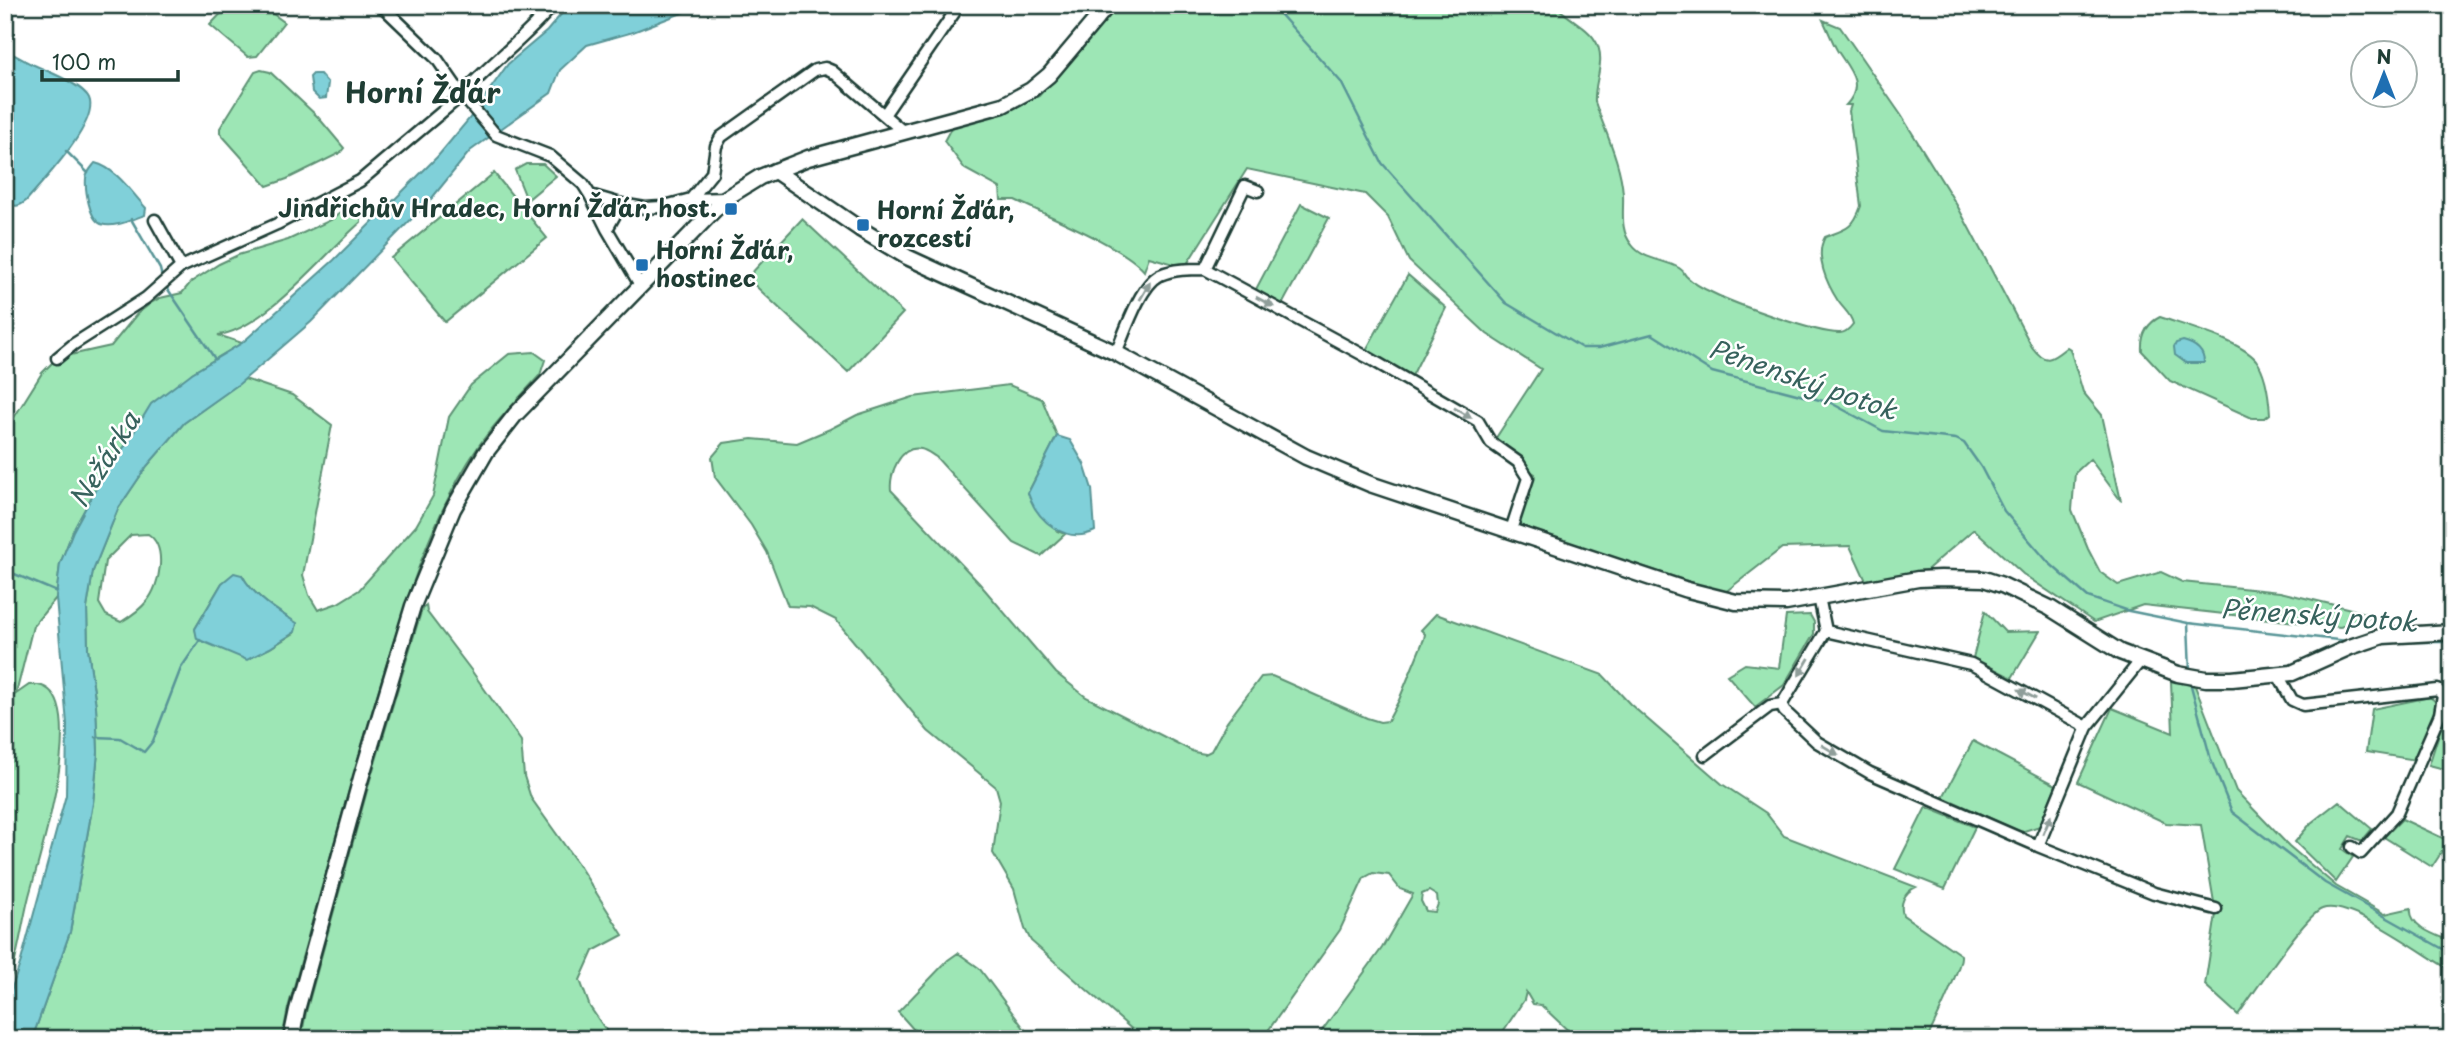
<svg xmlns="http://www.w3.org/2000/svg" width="2457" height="1044" viewBox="0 0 2457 1044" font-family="'Playpen Sans',sans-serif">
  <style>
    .green { fill: #9de6b5; stroke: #5e9274; stroke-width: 2; fill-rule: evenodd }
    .water { fill: #80d0d9; stroke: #599597; stroke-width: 2 }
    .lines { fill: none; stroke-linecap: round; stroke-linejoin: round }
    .stream { stroke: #599597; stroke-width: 2.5 }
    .street-casing { stroke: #1f3d34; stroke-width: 15 }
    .secondary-casing { stroke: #1f3d34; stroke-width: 19 }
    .primary-casing { stroke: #1f3d34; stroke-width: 19 }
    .street { stroke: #fff; stroke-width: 10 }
    .secondary { stroke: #fff; stroke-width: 14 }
    .primary { stroke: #fff; stroke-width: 14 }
    .oneway { fill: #8f9e9a }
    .poi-dot { fill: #1f6fb2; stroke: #fff; stroke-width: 2.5 }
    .labels { text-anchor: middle; stroke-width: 5; stroke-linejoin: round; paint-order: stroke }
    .poi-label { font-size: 24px; font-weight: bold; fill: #1f3d34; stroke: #fff; text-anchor: start }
    .water-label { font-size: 26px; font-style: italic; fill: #37625d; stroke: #fff }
    .quarter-label { font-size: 28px; font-weight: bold; fill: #1f3d34; stroke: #fff }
  </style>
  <rect width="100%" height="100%" fill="#fff"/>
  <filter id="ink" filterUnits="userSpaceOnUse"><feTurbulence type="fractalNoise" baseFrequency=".0143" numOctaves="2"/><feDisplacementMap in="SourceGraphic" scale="14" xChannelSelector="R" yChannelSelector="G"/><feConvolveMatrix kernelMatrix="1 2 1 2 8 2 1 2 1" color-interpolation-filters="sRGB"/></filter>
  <g filter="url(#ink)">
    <path class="green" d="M 229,5 L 261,5 L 284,22 L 257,56 L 248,57 L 210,25 Z
      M 1117,5 L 1555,5 C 1574,25 1603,31 1600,63 C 1599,77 1594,88 1595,102 C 1605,131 1621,163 1623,194 C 1624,211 1619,230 1632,245 C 1643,260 1664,259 1679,268 C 1686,273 1681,270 1686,276 C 1693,283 1704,289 1713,293 C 1735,304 1818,334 1840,333 C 1846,333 1850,328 1853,324 C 1851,314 1844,310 1838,301 C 1827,284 1814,256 1825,237 C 1846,229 1853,229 1861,206 L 1849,111 L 1851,105 L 1846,105 C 1866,84 1848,68 1837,50 C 1832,41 1828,30 1823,20 L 1840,27 L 1901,115 L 1958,207 L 2032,347 C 2046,366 2052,359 2067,347 L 2070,349 L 2083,392 L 2102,415 L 2121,501 L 2090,459 L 2075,473 L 2072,510 L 2088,549 L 2100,572 L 2118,585 L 2161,572 L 2182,582 L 2280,592 L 2347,608 L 2374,616 L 2340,627 L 2143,605 L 2094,622 L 2023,574 L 1974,529 L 1922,574 L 1866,581 L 1850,546 L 1782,548 L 1724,593 L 1518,526 L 1535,474 L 1490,447 L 1541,369 L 1487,334 L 1409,261 L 1388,217 L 1365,194 L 1247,169 L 1185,267 L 1149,257 L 1144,271 C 1125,247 1046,215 1015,200 L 1001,200 L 1000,188 L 965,169 L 944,141 L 951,128 L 1011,109 L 1039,96 Z
      M 261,70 L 270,72 L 318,117 L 344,148 L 340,153 L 287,179 L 267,186 L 220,133 L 220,128 L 255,72 Z
      M 526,164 L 543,164 L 556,176 L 527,200 L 515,170 Z
      M 494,173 L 547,238 L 445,322 L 391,258 Z
      M 1301,204 L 1329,218 L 1282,305 L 1255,291 Z
      M 344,210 L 350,210 L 361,217 L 361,222 C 325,253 265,329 218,335 L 242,343 L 192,373 L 128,442 L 104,474 L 73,531 L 60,564 L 56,598 L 33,626 L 16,694 L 29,685 C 99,676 37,865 29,896 C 21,928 17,964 5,995 L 5,432 L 42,373 L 57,358 L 111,346 L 137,314 L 151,303 L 160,298 L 182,293 L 191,282 L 219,264 L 238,255 L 288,240 L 331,220 Z
      M 802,219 L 903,313 L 848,372 L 747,278 Z
      M 1408,275 L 1446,308 L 1412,376 L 1366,350 Z
      M 2160,317 C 2185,326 2239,340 2256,360 C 2266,373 2269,398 2270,414 L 2265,418 L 2252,418 L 2170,381 L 2142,351 C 2141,336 2146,324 2160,317 Z
      M 534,352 L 545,360 L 540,375 C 519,398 496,421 478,447 C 430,517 403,611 378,692 C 346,797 318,902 288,1008 L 282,1039 L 32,1039 L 70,932 L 93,803 L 98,752 L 96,706 L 88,649 L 87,608 L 93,571 L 118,509 L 147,466 L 184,423 L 245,379 L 292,395 L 332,425 L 303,575 L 309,595 L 318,610 L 338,603 L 359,590 L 416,526 L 433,496 L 449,417 L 471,385 L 509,354 ZM 148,534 C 168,547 160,585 147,601 C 140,610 131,616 121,622 L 106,615 L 99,603 L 105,561 L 131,535 ZM 242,575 C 253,596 277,611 297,624 L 294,633 L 270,648 L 247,659 L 198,639 L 195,629 L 222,583 Z
      M 1009,385 L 1042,399 L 1057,436 L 1028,493 L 1057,531 L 1065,534 L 1041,556 L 1014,543 L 936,457 C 931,454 926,450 921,449 C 900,445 889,474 891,490 L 979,583 L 1056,673 L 1086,697 L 1194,752 L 1205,754 L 1211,751 L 1227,722 L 1261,677 L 1272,676 L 1279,679 L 1367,718 L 1380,722 L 1388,721 L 1399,700 L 1424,639 L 1425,634 L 1421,630 L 1436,614 L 1603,675 L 1630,704 L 1722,784 L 1766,813 L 1784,836 L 1916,887 C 1905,892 1899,903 1903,915 L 1961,955 C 1963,965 1934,1024 1927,1039 L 1577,1039 L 1541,1005 L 1533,1004 L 1526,992 L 1524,1000 L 1498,1039 L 1316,1039 L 1382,948 L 1413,894 L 1400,889 L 1389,875 L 1373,873 L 1364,878 L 1340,930 L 1262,1039 L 1143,1039 L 1031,941 L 1025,929 L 1014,889 L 993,853 L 1000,801 L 996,787 L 928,731 L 836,620 L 810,607 L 788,606 L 767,552 L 751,525 L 715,477 L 712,457 L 724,443 L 752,439 L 797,443 L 830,429 L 857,415 L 913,397 ZM 1429,891 L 1437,896 L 1438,904 L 1435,912 L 1426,911 L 1421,901 L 1422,894 Z
      M 426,605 L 427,612 L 471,670 L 521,741 L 524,776 L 531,798 L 578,864 L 623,935 L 593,951 L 580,980 L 590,1007 L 612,1039 L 301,1039 L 306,1012 L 370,780 L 422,609 Z
      M 1985,611 L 2005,632 L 2040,631 L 2012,678 L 1973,658 Z
      M 1810,615 L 1814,622 L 1814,634 L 1784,685 L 1755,707 L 1727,675 L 1745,664 L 1779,668 L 1786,616 Z
      M 2171,681 L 2195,686 L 2236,791 L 2289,846 L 2336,886 L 2385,914 L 2411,908 C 2408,927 2438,936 2452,942 L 2452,971 C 2426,957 2349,898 2322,909 C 2305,915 2251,997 2238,1015 L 2205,985 L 2216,914 L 2201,825 L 2166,823 L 2078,782 L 2112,708 L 2173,733 Z
      M 2452,693 L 2452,771 L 2429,765 Z
      M 2430,697 L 2436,702 L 2432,719 L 2416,760 L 2366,752 L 2372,709 Z
      M 1973,741 L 2056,785 L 2040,826 L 2021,832 L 1943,797 Z
      M 2339,801 L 2372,829 L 2362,841 L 2350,836 L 2342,849 L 2353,857 L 2336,882 L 2295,842 L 2311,823 Z
      M 1926,807 L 1975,827 L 1945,889 L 1895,869 Z
      M 2402,819 L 2449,841 L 2432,867 L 2384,837 Z
      M 958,953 L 979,968 L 1032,1039 L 922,1039 L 898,1012 L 948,960 Z"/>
    <path class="water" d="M 569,5 L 730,5 L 692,9 L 633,32 L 587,45 L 560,70 L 551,93 L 470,151 L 432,198 L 311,322 L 239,384 L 184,423 L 147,466 L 118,509 L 93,571 L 87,608 L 88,649 L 96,706 L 98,752 L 93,803 L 70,932 L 32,1039 L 5,1039 L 5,1008 L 21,961 L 66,795 L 67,724 L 56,598 L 60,564 L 73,531 L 104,474 L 128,442 L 151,404 L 192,373 L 242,343 L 334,260 L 438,156 L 469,119 L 508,64 L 547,31 Z
      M 5,51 C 15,54 24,61 34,65 C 48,71 83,85 89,98 C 100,122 42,182 26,201 C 20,206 16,207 8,204 L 5,195 Z
      M 313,74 L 320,74 L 328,83 L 326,98 L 319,99 L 312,92 L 310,77 Z
      M 95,163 C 116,168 132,193 146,208 L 145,215 C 132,219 114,229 101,224 C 89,219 85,189 86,178 C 87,172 92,167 95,163 Z
      M 2183,341 C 2195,344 2204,350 2204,363 L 2186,363 L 2175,355 L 2174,347 L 2176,343 Z
      M 1057,436 L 1070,440 L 1084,464 L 1092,489 L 1095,531 C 1066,545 1037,521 1028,493 Z
      M 234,573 L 242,575 C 253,596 277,611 297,623 L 295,632 L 270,648 L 247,660 L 197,639 L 195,629 L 222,583 Z"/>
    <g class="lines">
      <path class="stream" d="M 1272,5 L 1341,82 L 1382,163 L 1506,303 L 1582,348 L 1599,348 L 1652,334 L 1712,372 L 1831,403 L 1883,431 L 1956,439 L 1964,443 L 1981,467 L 2004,511 L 2048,562 L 2088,597 L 2129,611 L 2188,623 L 2347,641
        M 5,25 L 11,5
        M 66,151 L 88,173
        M 131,219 L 160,269 L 163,282 L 215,359
        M 5,570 L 57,592
        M 2188,623 L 2190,672
        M 2392,642 L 2452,642
        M 2190,682 L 2211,760 L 2232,812 L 2325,883 L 2452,954
        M 95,737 L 120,738 L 144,752 L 153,741 L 181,668 L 200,640"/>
      <defs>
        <path id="street" d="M 381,5 L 437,59 L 462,95 L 496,135 L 550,156 L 583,184 L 590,195 L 621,204 L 645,208 L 661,207 L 691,199 L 726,198
          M 884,115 L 954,13
          M 590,195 L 607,229 L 640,285
          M 691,199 L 712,173 L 716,146 L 721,137 L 815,70 L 825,68 L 832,71 L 905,133
          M 155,220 L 181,267
          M 607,229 L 621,204
          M 1205,269 L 1245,186 L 1258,191
          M 1116,353 C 1125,332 1140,285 1160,275 C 1173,269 1190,269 1205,269 L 1367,357 L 1478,421 L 1491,443 L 1518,462 L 1528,478 L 1511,530
          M 57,358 L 74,344 L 146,298 L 181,267 L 277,224 L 360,181 L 462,95 C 490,63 526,38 553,5
          M 1826,631 L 1971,664 L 2087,727
          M 2278,675 L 2292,700 L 2303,705 L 2438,690 L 2443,696 L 2440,714 L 2397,813 L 2361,853 L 2352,847
          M 1782,704 L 1784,711 L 1817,742 L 1870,773 L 2038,846 L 2087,727 L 2141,660
          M 1705,755 L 1770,706 L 1782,704 L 1826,631 L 1819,597
          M 2038,846 L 2154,893 L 2216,909"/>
        <path id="secondary" d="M 775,171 L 860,229 L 907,257 L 1116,353 L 1306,457 L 1370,484 L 1684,589 L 1736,602 L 1786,603 L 1918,579 L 1941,578 L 1984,579 L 2002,585 L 2050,608 L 2120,652 L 2178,674 L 2206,679 L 2232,679 L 2292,673 L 2350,647 L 2383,636 L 2452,632"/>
        <path id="primary" d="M 291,1039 L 297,1010 L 361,778 L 413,606 L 453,509 L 486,452 L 515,415 L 726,198 L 760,177 L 808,158 L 1003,105 L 1031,90 L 1049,75 L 1108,5"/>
      </defs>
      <use href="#street" class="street-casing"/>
      <use href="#secondary" class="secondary-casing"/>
      <use href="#primary" class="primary-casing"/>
      <use href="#street" class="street"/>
      <use href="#secondary" class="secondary"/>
      <use href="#primary" class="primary"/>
    </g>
    <defs><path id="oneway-solid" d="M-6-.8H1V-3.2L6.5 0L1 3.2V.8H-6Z" transform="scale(1.75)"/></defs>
    <g class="oneway">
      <use href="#oneway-solid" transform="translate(1145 291) rotate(-60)"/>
      <use href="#oneway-solid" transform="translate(1265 302) rotate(28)"/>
      <use href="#oneway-solid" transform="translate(1463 413) rotate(30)"/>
      <use href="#oneway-solid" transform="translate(1804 667) rotate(121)"/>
      <use href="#oneway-solid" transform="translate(2027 694) rotate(-152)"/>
      <use href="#oneway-solid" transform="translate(1830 750) rotate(31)"/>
      <use href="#oneway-solid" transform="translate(2047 825) rotate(-67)"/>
    </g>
  </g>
  <g class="poi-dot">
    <rect x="724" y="202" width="14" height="14" rx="3.5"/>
    <rect x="856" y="218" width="14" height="14" rx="3.5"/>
    <rect x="635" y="258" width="14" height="14" rx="3.5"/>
  </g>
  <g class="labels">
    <g class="poi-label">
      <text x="717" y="217" text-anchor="end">Jindřichův Hradec, Horní Žďár, host.</text>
      <text x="877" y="219">Horní Žďár,<tspan x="877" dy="28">rozcestí</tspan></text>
      <text x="656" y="259">Horní Žďár,<tspan x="656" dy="28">hostinec</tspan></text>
    </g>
    <g class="water-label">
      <text transform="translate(1803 380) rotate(19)" y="9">Pěnenský potok</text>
      <text transform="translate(105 460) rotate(-58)" y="9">Nežárka</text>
      <text transform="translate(2319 616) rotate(4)" y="9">Pěnenský potok</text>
    </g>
    <g class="quarter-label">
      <text x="423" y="103">Horní Žďár</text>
    </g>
  </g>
  <rect width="2457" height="1044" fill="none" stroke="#fff" stroke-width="28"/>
  <rect x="14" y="14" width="2429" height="1016" fill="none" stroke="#1f3d34" stroke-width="2.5" filter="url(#ink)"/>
  <g transform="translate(2384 74)"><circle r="33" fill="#ffffff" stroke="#a5b1ae" stroke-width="2"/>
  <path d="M0-5L12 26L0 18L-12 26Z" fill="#1f6fb2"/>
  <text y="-10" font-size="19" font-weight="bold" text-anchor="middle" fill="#1f3d34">N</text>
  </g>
  <path d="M42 70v10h136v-10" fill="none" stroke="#1f3d34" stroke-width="3.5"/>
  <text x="52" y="70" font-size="21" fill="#1f3d34" stroke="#ffffff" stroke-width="5" paint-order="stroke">100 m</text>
</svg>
